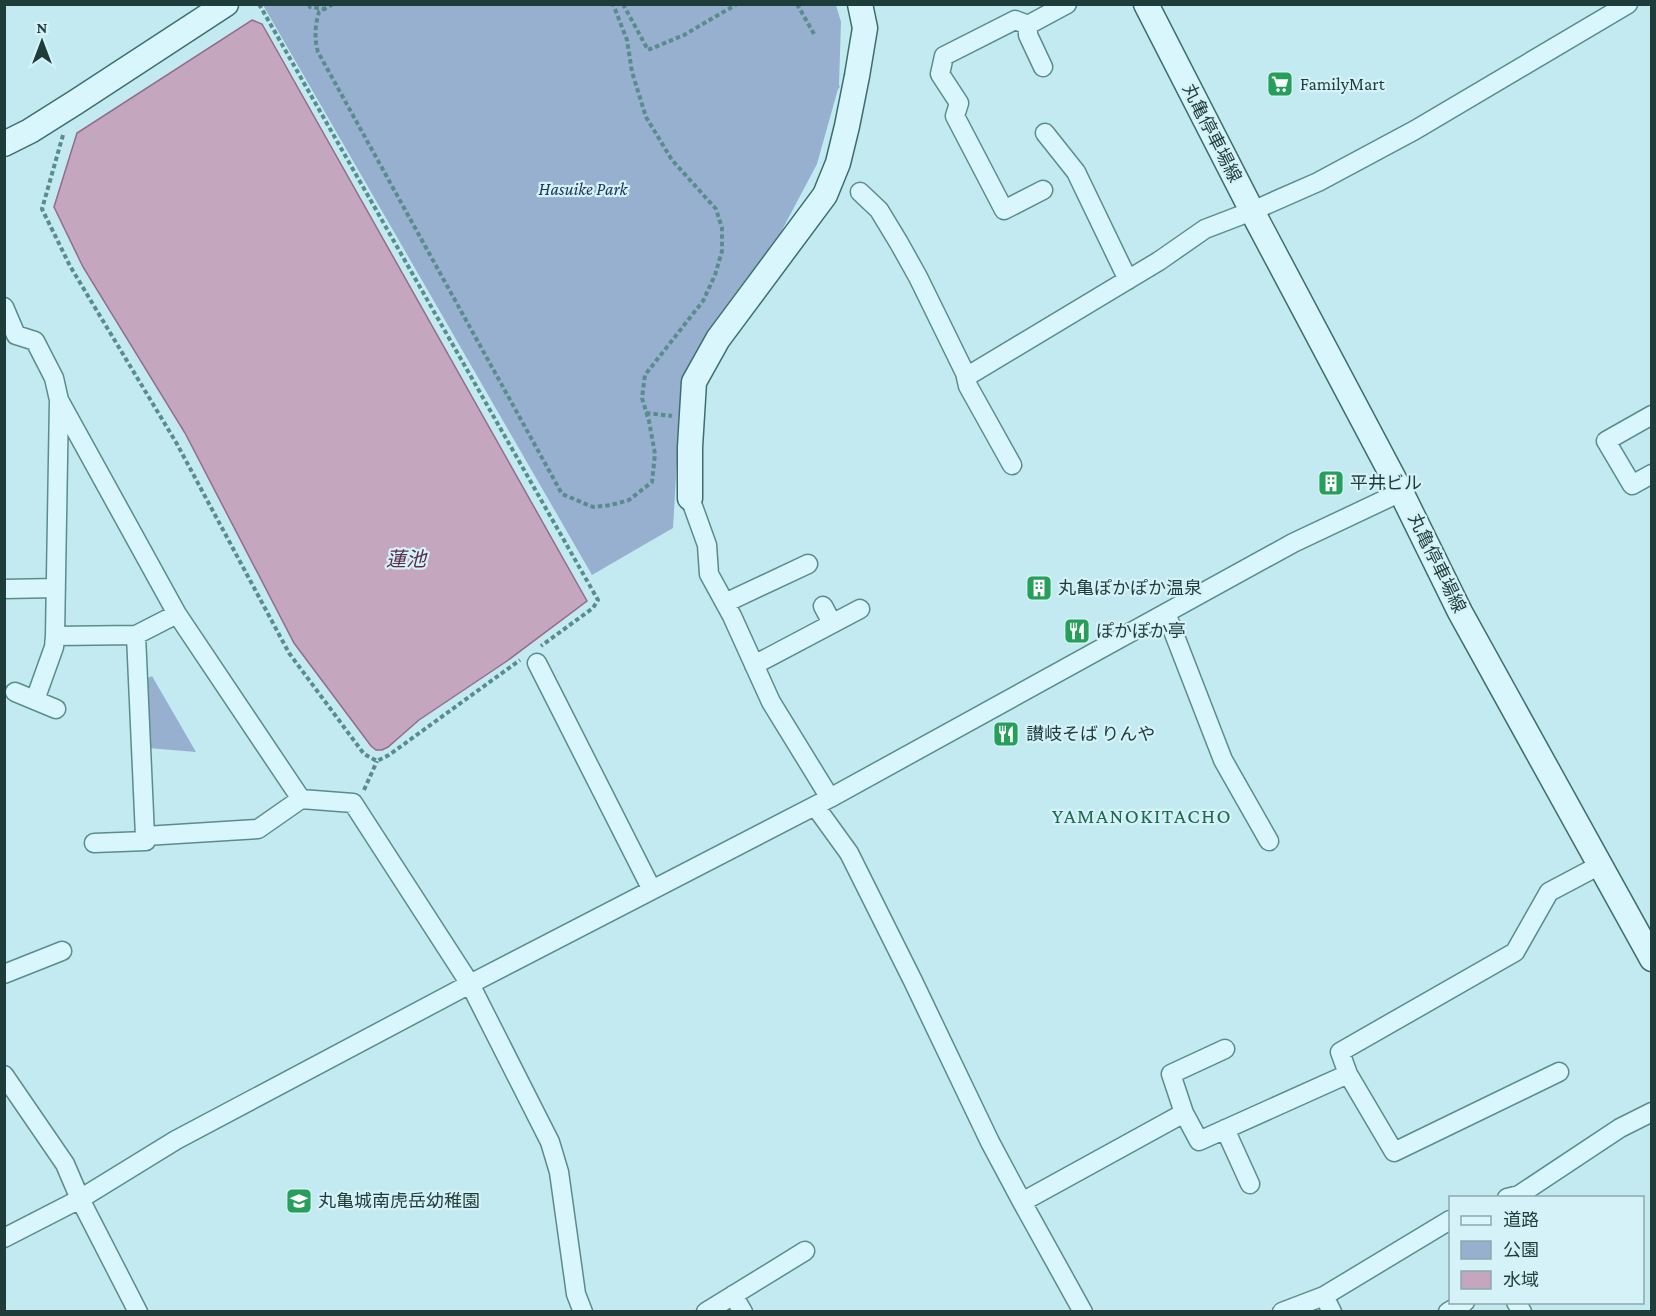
<svg xmlns="http://www.w3.org/2000/svg" width="1656" height="1316" viewBox="0 0 1656 1316" font-family="'Crimson Pro','Noto Sans JP',serif">
  <style>
    .green { fill: #97b0d0 }
    .water { fill: #c4a6bf; stroke: #936c8c; stroke-width: 1.5 }
    .lines { fill: none; stroke-linecap: round; stroke-linejoin: round }
    .street-casing { stroke: #598d8b; stroke-width: 21 }
    .secondary-casing { stroke: #3c6f6c; stroke-width: 27 }
    .path { stroke: #598d8b; stroke-width: 4; stroke-dasharray: 4.5 3; stroke-linecap: butt }
    .street { stroke: #d8f6fb; stroke-width: 18 }
    .secondary { stroke: #d8f6fb; stroke-width: 24 }
    .labels { text-anchor: middle; stroke-width: 4.5; stroke-linejoin: round; paint-order: stroke }
    .poi-label { font-size: 18px; fill: #1e3c3a; stroke: #d5f2f8; text-anchor: start }
    .street-label { font-size: 18px; fill: #1e3c3a; stroke: #d5f2f8 }
    .park-label { font-size: 18px; font-style: italic; fill: #24345a; stroke: #d5f2f8 }
    .water-label { font-size: 20px; font-style: italic; fill: #5d2d4b; stroke: #d5f2f8 }
    .quarter-label { font-size: 21px; letter-spacing: 1.5px; fill: #1b6b4f; stroke: #d5f2f8 }
  </style>
  <rect width="100%" height="100%" fill="#c4eaf1"/>
  <path class="green" d="M 263,5 L 836,5 L 841,22 L 839,85 L 840,87 L 838,89 L 817,164 L 781,232 L 714,322 L 681,392 L 673,528 L 592,575 Z
    M 152,676 L 196,752 L 148,748 L 146,679 Z"/>
  <path class="water" d="M 252,20 L 262,24 L 587,601 L 507,661 L 419,720 L 388,747 L 382,750 L 376,750 L 371,746 L 294,643 L 185,433 L 83,267 L 54,207 L 77,133 Z"/>
  <g class="lines">
    <defs>
      <path id="street" d="M 1028,25 L 1028,35 L 1043,67
        M 1045,133 L 1076,172 L 1128,280
        M 1043,190 L 1004,210 L 955,116 L 959,103 L 940,74 L 944,56 L 1015,20 L 1028,25 L 1067,4
        M 860,192 L 879,210 L 899,243 L 918,277 L 965,373 L 968,386 L 1012,465
        M 4,307 L 16,335 L 35,341 L 54,378 L 59,400
        M 966,377 L 1159,261 L 1205,229 L 1252,211 L 1318,182 L 1415,130 L 1628,4
        M 1652,415 L 1606,441 L 1632,485 L 1652,474
        M 690,498 L 707,545 L 709,574 L 732,616 L 771,702 L 830,798
        M 4,589 L 56,588
        M 725,603 L 808,564
        M 823,606 L 832,623
        M 1166,613 L 1223,760 L 1269,841
        M 136,635 L 177,614
        M 537,663 L 652,890
        M 754,665 L 860,609
        M 15,692 L 56,709
        M 35,700 L 54,647 L 55,636
        M 301,799 L 258,829 L 145,836 L 136,635 L 55,636 L 59,400 L 177,614 L 301,799 L 353,803 L 470,984 L 550,1142 L 559,1172 L 576,1294 L 583,1312
        M 815,806 L 849,853 L 913,981 L 990,1142 L 1022,1202 L 1083,1312
        M 94,843 L 146,841 L 145,836
        M 4,974 L 62,951
        M 1348,1074 L 1340,1052 L 1515,952 L 1549,892 L 1600,865
        M 4,1075 L 65,1164 L 80,1199 L 138,1312
        M 1184,1113 L 1171,1074 L 1225,1049
        M 1225,1129 L 1250,1184
        M 1507,1198 L 1519,1195 L 1620,1128 L 1652,1112
        M 1022,1202 L 1184,1113 L 1199,1141 L 1348,1074 L 1394,1152 L 1559,1072
        M 4,1238 L 80,1199 L 176,1140 L 470,984 L 830,798 L 1293,543 L 1401,492
        M 733,1295 L 743,1312
        M 1324,1296 L 1332,1312
        M 1516,1302 L 1522,1312
        M 706,1312 L 805,1251
        M 1282,1312 L 1324,1296 L 1450,1220
        M 1448,1312 L 1465,1302"/>
      <path id="secondary" d="M 1146,4 L 1252,211 L 1401,492 L 1460,612 L 1652,959
        M 4,144 L 30,131 L 76,102 L 226,4
        M 690,498 L 690,447 L 694,382 L 718,339 L 825,195 L 838,163 L 847,126 L 857,76 L 865,28 L 860,4"/>
    </defs>
    <use href="#street" class="street-casing"/>
    <use href="#secondary" class="secondary-casing"/>
    <path class="path" d="M 259,4 L 598,600 L 593,608 L 541,646
      M 309,4 L 310,7 L 325,9
      M 333,4 L 319,12 C 315,26 314,38 318,52 L 562,494 L 593,507 L 611,505 L 629,500 L 652,482 L 655,454 L 649,421 L 642,398 L 645,375 L 703,301 L 715,275 L 722,251 L 722,228 L 716,209 L 672,160 L 646,117 L 632,72 L 627,40 L 613,4
      M 623,4 L 648,50 L 684,35 L 737,4
      M 797,4 L 814,34
      M 63,135 L 42,209 L 70,266 L 177,444 L 289,653 L 364,754 L 377,761 L 389,755 L 520,660
      M 646,413 L 672,416
      M 364,790 L 377,761"/>
    <use href="#street" class="street"/>
    <use href="#secondary" class="secondary"/>
  </g>
  <defs>
    <symbol id="supermarket-square" viewBox="-11 -11 22 22"><rect x="-9" y="-9" width="18" height="18" rx="4" fill="#269f5a" stroke="#d5f2f8"/><path d="M-6-5.5h2.5l.6 2H6L4.5 2H-2.5L-4.4-4H-6ZM-1.5 3.2a1.3 1.3 0 1 0 .1 0ZM3 3.2a1.3 1.3 0 1 0 .1 0Z" fill="#fff"/></symbol>
    <symbol id="building-square" viewBox="-11 -11 22 22"><rect x="-9" y="-9" width="18" height="18" rx="4" fill="#269f5a" stroke="#d5f2f8"/><path d="M-4-6H4V6H1V3H-1V6H-4ZM-2.5-4.3h1.7v1.8h-1.7ZM.8-4.3h1.7v1.8H.8ZM-2.5-1h1.7V.8h-1.7ZM.8-1h1.7V.8H.8Z" fill="#fff"/></symbol>
    <symbol id="restaurant-square" viewBox="-11 -11 22 22"><rect x="-9" y="-9" width="18" height="18" rx="4" fill="#269f5a" stroke="#d5f2f8"/><path d="M-5-6h1v4h1v-4h1v4h1v-4h1v5L-1.5 .5V6h-2V.5L-5-1ZM5-6V6H3V1.5H1.5Q1.5-4 5-6Z" fill="#fff"/></symbol>
    <symbol id="school-square" viewBox="-11 -11 22 22"><rect x="-9" y="-9" width="18" height="18" rx="4" fill="#269f5a" stroke="#d5f2f8"/><path d="M0-5L7-2L0 1L-7-2ZM-4 1L0 2.5L4 1V4Q0 6-4 4Z" fill="#fff"/></symbol>
  </defs>
  <g fill-rule="evenodd">
    <use href="#supermarket-square" x="1265" y="69" width="30" height="30"/>
    <use href="#building-square" x="1316" y="468" width="30" height="30"/>
    <use href="#building-square" x="1024" y="573" width="30" height="30"/>
    <use href="#restaurant-square" x="1062" y="616" width="30" height="30"/>
    <use href="#restaurant-square" x="991" y="719" width="30" height="30"/>
    <use href="#school-square" x="284" y="1186" width="30" height="30"/>
  </g>
  <g class="labels">
    <g class="poi-label">
      <text x="1300" y="90">FamilyMart</text>
      <text x="1350" y="489">平井ビル</text>
      <text x="1058" y="594">丸亀ぽかぽか温泉</text>
      <text x="1096" y="637">ぽかぽか亭</text>
      <text x="1026" y="740">讃岐そば りんや</text>
      <text x="318" y="1207">丸亀城南虎岳幼稚園</text>
    </g>
    <g class="street-label">
      <text transform="translate(1212 133) rotate(63)" y="6">丸亀停車場線</text>
      <text transform="translate(1437 563) rotate(64)" y="6">丸亀停車場線</text>
    </g>
    <g class="park-label">
      <text x="583" y="195">Hasuike Park</text>
    </g>
    <g class="water-label">
      <text x="406" y="566">蓮池</text>
    </g>
    <g class="quarter-label">
      <text x="1142" y="823">YAMANOKITACHO</text>
    </g>
  </g>
  <rect width="1656" height="1316" fill="none" stroke="#1e3c3a" stroke-width="12"/>
  <rect x="1449" y="1196" width="195" height="108" fill="#d5f2f8" stroke="#8ca9ac" stroke-width="1.5"/>
  <rect x="1461" y="1216" width="30" height="9" fill="#d8f6fb" stroke="#8ca9ac" stroke-width="1.5"/>
  <text x="1503" y="1226" font-size="18" fill="#1e3c3a">道路</text>
  <rect x="1461" y="1241" width="30" height="18" fill="#97b0d0" stroke="#8ca9ac" stroke-width="1.5"/>
  <text x="1503" y="1256" font-size="18" fill="#1e3c3a">公園</text>
  <rect x="1461" y="1271" width="30" height="18" fill="#c4a6bf" stroke="#8ca9ac" stroke-width="1.5"/>
  <text x="1503" y="1286" font-size="18" fill="#1e3c3a">水域</text>
  <g transform="translate(42 42)" stroke="#d5f2f8" stroke-width="4.5" paint-order="stroke">
  <path d="M0-4.5L10 22L0 15L-10 22Z" fill="#1e3c3a"/>
  <text y="-9" font-size="16" font-weight="bold" text-anchor="middle" fill="#1e3c3a">N</text>
  </g>
</svg>
